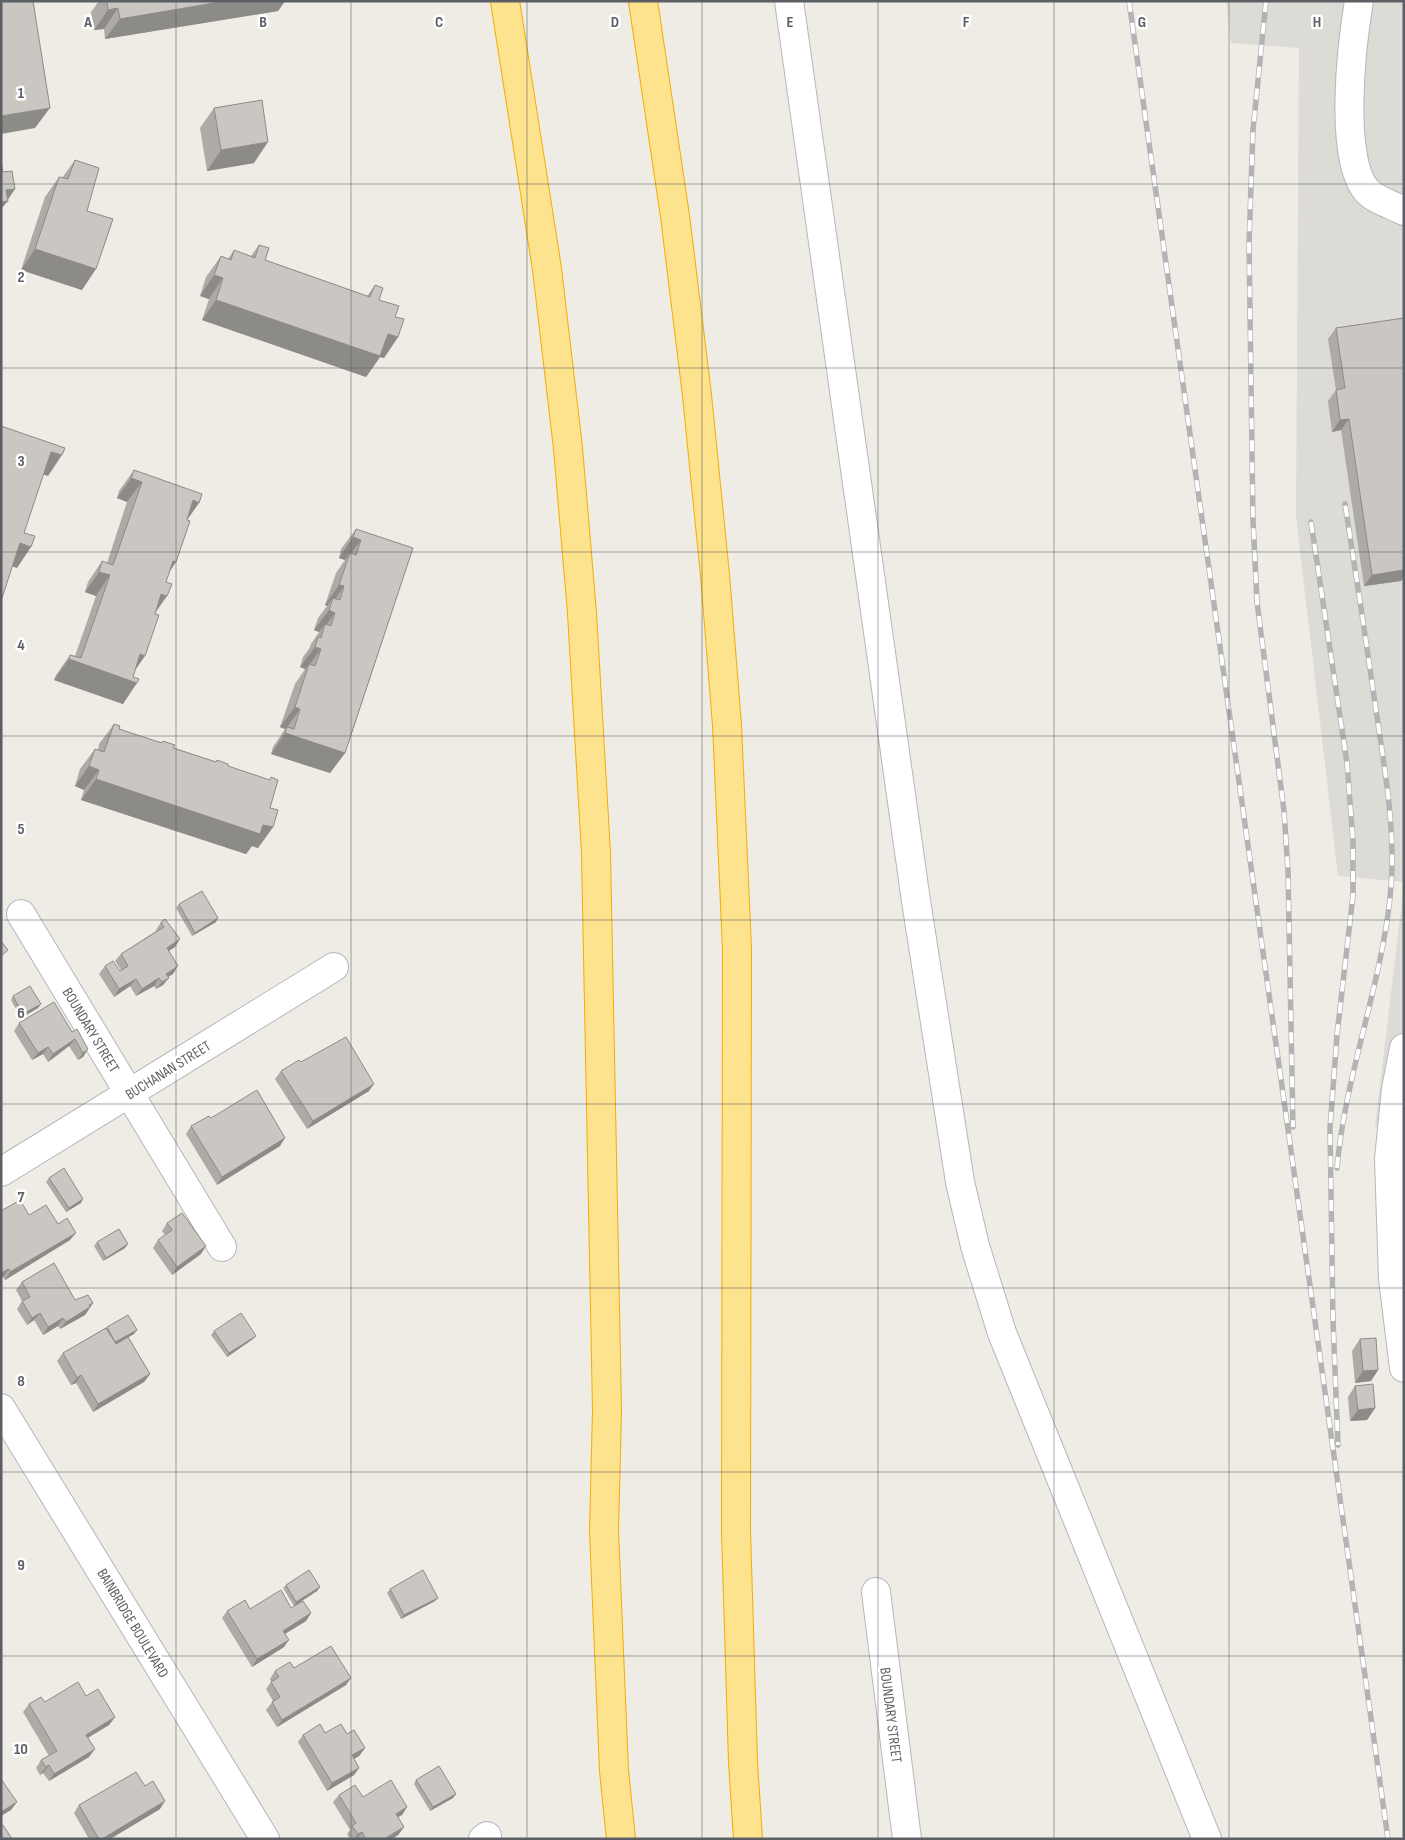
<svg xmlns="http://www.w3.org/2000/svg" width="1405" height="1840" viewBox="0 0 1405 1840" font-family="'Sofia Sans Condensed',sans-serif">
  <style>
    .industrial { fill: #dddbd6 }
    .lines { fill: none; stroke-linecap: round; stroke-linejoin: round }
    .minor-casing { stroke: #b4b6bb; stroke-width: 30 }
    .highway-casing { stroke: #f2ad00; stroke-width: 30 }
    .minor { stroke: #fff; stroke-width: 28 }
    .highway { stroke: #fde38d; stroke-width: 28 }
    .rail-casing { stroke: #b3b3b4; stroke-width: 5.5 }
    .rail { stroke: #fff; stroke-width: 4; stroke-dasharray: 11; stroke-linecap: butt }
    .wall { fill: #aeaaa6 }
    .shaded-wall { fill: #8d8b87 }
    .building { fill: #cac6c1; stroke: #8d8b87 }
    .grid { fill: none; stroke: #5c5f64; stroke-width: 1; stroke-opacity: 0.55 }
    .labels { text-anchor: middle; stroke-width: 5; stroke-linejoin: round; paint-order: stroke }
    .street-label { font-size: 15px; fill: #5c5f64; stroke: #fff }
    .grid-label { font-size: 16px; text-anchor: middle; font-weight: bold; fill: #5c5f64; stroke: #fff; stroke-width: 5; stroke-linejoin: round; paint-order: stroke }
  </style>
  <rect width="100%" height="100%" fill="#eeece4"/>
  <path class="industrial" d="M 1226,1 L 1404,1 L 1404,882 L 1338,876 L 1296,516 L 1299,48 L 1231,43 Z
    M 1404,884 L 1404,1132 L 1375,1127 Z"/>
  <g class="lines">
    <defs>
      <path id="minor" d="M 789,1 L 916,901 L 960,1182 L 975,1246 L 1002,1333 L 1207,1839
        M 1359,1 C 1352,42 1338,159 1367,191 C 1375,200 1393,205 1404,211
        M 21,914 L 222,1247
        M 1404,1048 L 1396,1089 L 1389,1159 L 1393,1279 L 1404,1368
        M 1,1172 L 334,967
        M 1,1408 L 265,1839
        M 876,1592 L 907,1839
        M 483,1839 L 487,1836"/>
      <path id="highway" d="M 505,1 L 547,269 L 568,448 L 582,613 L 596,853 L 607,1410 L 604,1531 L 614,1771 L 621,1839
        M 643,1 L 675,216 L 697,395 L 715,575 L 727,725 L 737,949 L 736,1531 L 743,1762 L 748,1839"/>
    </defs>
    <use href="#minor" class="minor-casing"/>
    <use href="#highway" class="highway-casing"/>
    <use href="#minor" class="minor"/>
    <use href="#highway" class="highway"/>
    <defs>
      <path id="rail" d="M 1129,1 L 1388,1839
        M 1266,1 L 1253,130 L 1249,243 L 1253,520 L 1257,602 L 1284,811 L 1288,871 L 1293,1127
        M 1311,522 L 1347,763 L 1353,841 L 1353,895 L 1337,1035 L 1330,1128 L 1333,1320 L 1338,1445
        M 1337,1168 C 1345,1076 1380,990 1390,898 C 1397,836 1385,771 1376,710 C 1366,641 1356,573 1345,504"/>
    </defs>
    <use href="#rail" class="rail-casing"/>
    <use href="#rail" class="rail"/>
  </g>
  <path class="wall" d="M 99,1 L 285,1 L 278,11 L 105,39 L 104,29 L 94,30 L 91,12 Z
    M 214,108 L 254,163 L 207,171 L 200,128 Z
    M 75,160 L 87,211 L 82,290 L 21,270 L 45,197 L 59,177 L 62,178 Z
    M 259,245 L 265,260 L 367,296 L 375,285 L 379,300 L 395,317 L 398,337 L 384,358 L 380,357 L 366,377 L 202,320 L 209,299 L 200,296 L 206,277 L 221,256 L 228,259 L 234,250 L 251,256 Z
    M 1404,318 L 1404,576 L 1401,581 L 1364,586 L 1341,430 L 1332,432 L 1328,401 L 1336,390 L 1328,339 L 1336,328 Z
    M 134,470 L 187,520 L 123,704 L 54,680 L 56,675 L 70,655 L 75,656 L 96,596 L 85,592 L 88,582 L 102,561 L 107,563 L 127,502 L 117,498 L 119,491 Z
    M 356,529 L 413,548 L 345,753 L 330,773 L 271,754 L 273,747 L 285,729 L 280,727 L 295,684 L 305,669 L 300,667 L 303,657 L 309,649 L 311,644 L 319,632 L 314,630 L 318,618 L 327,606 L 325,605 L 336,573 L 345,560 L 339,558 L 341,549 Z
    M 114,724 L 119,729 L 216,762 L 217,760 L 228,766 L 270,808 L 273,827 L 258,848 L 252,846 L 246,854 L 81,800 L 84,790 L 75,786 L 80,769 L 95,749 L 98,750 L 99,744 Z
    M 179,904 L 216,922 L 192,936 L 176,908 Z
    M 161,922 L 175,947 L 169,951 L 173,974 L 168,977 L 163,985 L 156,989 L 154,986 L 136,996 L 130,986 L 114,997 L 99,974 L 105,966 L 120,971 L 121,970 L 115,961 L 121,954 L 156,931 L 156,930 Z
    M 13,996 L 38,1008 L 21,1018 L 11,1000 Z
    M 19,1023 L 72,1032 L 88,1049 L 83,1057 L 78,1060 L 69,1046 L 48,1062 L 43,1054 L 32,1060 L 14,1031 Z
    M 281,1071 L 369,1091 L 307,1129 L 275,1079 Z
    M 211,1118 L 280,1146 L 217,1185 L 186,1134 L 191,1126 Z
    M 49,1178 L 81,1203 L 66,1212 L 46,1182 Z
    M 1,1211 L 29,1215 L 58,1224 L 70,1240 L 5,1280 L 3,1277 L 1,1278 Z
    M 167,1223 L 201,1254 L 172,1275 L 153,1248 L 158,1240 L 165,1235 L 162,1231 Z
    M 97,1242 L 125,1248 L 103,1261 L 94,1246 Z
    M 22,1282 L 75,1300 L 93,1303 L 85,1315 L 60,1329 L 58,1326 L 43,1335 L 34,1320 L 27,1325 L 17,1309 L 22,1301 L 16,1290 Z
    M 107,1327 L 134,1334 L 128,1337 L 150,1374 L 144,1382 L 93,1412 L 76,1383 L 71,1385 L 57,1361 L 63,1353 Z
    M 214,1331 L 253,1339 L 227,1357 L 211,1335 Z
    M 1360,1339 L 1378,1370 L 1371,1381 L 1355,1383 L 1352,1351 Z
    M 1355,1386 L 1375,1408 L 1367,1420 L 1350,1421 L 1348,1397 Z
    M 286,1585 L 320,1587 L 317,1591 L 294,1606 L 283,1588 Z
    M 390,1589 L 435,1601 L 401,1619 L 387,1593 Z
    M 291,1608 L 311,1613 L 306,1621 L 285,1634 L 284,1647 L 252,1667 L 222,1618 L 227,1611 L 250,1609 Z
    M 275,1671 L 346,1685 L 277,1727 L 266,1710 L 273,1701 L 266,1689 L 271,1682 L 270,1679 Z
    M 86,1696 L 115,1717 L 109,1725 L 88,1738 L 89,1757 L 49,1781 L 43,1773 L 40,1775 L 36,1768 L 41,1760 L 49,1756 L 23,1712 L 29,1704 Z
    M 325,1733 L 347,1734 L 365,1748 L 359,1756 L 354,1759 L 359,1768 L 354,1775 L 327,1791 L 298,1742 L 303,1735 Z
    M 416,1780 L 453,1798 L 430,1811 L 414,1784 Z
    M 145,1786 L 160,1809 L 110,1839 L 89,1839 L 74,1813 L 79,1805 Z
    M 339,1795 L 363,1797 L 407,1807 L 402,1815 L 398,1817 L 404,1827 L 398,1835 L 392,1839 L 350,1839 L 347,1834 L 350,1830 L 333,1802 Z"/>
  <path class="shaded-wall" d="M 226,1 L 285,1 L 278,11 L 105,39 L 120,19 Z
    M 118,8 L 104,29 L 94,30 L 108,10 Z
    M 50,108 L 35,128 L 1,134 L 1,116 Z
    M 268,142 L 254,163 L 207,171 L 221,150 Z
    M 15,189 L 7,201 L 8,201 L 1,209 L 1,196 L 6,190 Z
    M 35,249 L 96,269 L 82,290 L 21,270 Z
    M 214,275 L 223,278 L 209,299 L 200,296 Z
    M 216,300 L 388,334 L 398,337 L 384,358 L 380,357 L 366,377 L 202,320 Z
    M 1349,419 L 1341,430 L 1332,432 L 1340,420 Z
    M 51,452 L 62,455 L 48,476 L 36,472 Z
    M 131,478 L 142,482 L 127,502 L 117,498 Z
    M 193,500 L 199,503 L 185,523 Z
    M 353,537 L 361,540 L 349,556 L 350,553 L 345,560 L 339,558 Z
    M 20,543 L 31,547 L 17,568 L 5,564 Z
    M 173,561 L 176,562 L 162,583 Z
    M 1404,570 L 1404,576 L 1401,581 L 1364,586 L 1372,575 Z
    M 99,572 L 110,575 L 96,596 L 85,592 Z
    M 339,585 L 344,586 L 330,607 L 333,598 L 327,606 L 325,605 Z
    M 161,594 L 167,596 L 153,616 Z
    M 329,610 L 335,613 L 323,630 L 325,624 L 319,632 L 314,630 Z
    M 315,647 L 321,649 L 308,667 L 309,664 L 305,669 L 300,667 Z
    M 140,654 L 145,656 L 131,676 Z
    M 69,659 L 137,683 L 123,704 L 54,680 Z
    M 295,707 L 300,709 L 286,729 L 287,727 L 285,729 L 280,727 Z
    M 285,733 L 345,753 L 330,773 L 271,754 Z
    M 89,766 L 99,770 L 84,790 L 75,786 Z
    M 96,779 L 273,827 L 258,848 L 252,846 L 246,854 L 81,800 Z
    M 218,918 L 216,922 L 192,936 L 195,933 Z
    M 180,939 L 175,947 L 162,955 L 167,948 Z
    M 178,966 L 173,974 L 161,981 L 166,974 Z
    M 159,978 L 154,986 L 136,996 L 142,989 Z
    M 169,978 L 163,985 L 156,989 L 162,982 Z
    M 136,979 L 130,986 L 114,997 L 119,989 Z
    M 41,1004 L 38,1008 L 21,1018 L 23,1014 Z
    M 75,1039 L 69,1046 L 48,1062 L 53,1054 Z
    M 48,1047 L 43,1054 L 32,1060 L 38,1053 Z
    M 88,1049 L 83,1057 L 78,1060 L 83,1053 Z
    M 374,1084 L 369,1091 L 307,1129 L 313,1121 Z
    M 285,1138 L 280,1146 L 217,1185 L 222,1177 Z
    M 83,1199 L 81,1203 L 66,1212 L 69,1208 Z
    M 76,1233 L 70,1240 L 5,1280 L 10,1272 Z
    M 128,1244 L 125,1248 L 103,1261 L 106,1258 Z
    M 206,1246 L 201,1254 L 172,1275 L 177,1267 Z
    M 9,1269 L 3,1277 L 1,1278 L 1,1273 Z
    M 93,1303 L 85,1315 L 60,1329 L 66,1322 Z
    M 40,1313 L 34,1320 L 27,1325 L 32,1318 Z
    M 63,1318 L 58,1326 L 43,1335 L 48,1327 Z
    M 137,1330 L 134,1334 L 113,1346 L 115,1342 Z
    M 256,1336 L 253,1339 L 227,1357 L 229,1353 Z
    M 1378,1370 L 1371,1381 L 1355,1383 L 1363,1371 Z
    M 150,1374 L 144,1382 L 93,1412 L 98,1404 Z
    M 81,1375 L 76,1383 L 71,1385 L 77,1378 Z
    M 1375,1408 L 1367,1420 L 1350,1421 L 1358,1410 Z
    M 320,1587 L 317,1591 L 294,1606 L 296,1602 Z
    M 438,1598 L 435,1601 L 401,1619 L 404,1615 Z
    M 311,1613 L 306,1621 L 278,1638 L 283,1631 Z
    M 289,1640 L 284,1647 L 252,1667 L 257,1659 Z
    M 351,1678 L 346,1685 L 277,1727 L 282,1720 Z
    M 115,1717 L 109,1725 L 80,1742 L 86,1735 Z
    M 365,1748 L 359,1756 L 347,1763 L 352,1755 Z
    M 95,1749 L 89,1757 L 49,1781 L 54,1774 Z
    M 49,1765 L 43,1773 L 40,1775 L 46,1767 Z
    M 359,1768 L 354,1775 L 327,1791 L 332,1783 Z
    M 456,1794 L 453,1798 L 430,1811 L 433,1807 Z
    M 165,1801 L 160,1809 L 110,1839 L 102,1839 Z
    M 17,1802 L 11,1810 L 1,1816 L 1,1812 Z
    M 407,1807 L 402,1815 L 390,1821 L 396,1814 Z
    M 404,1827 L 398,1835 L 392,1839 L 384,1839 Z
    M 362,1832 L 357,1839 L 355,1839 L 358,1834 Z"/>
  <path class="building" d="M 1,1 L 33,1 L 50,108 L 1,116 Z
    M 107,1 L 226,1 L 120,19 L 118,8 L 108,10 Z
    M 262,100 L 268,142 L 221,150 L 214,108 Z
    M 75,160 L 99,168 L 87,211 L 113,219 L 96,269 L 35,249 L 59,177 L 68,179 Z
    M 1,161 L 3,172 L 12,171 L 15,189 L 6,190 L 8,201 L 1,202 Z
    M 259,245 L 269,248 L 265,260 L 370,297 L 375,285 L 383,288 L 379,300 L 399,306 L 395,317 L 404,319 L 398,337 L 388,334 L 380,356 L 216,300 L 223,278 L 214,275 L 221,256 L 231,260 L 234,250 L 255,258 Z
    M 1404,318 L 1404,570 L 1372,575 L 1349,419 L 1340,420 L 1336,390 L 1345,388 L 1336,328 Z
    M 1,426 L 65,448 L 62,455 L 51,452 L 24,533 L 35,536 L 31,547 L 20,543 L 1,601 Z
    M 134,470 L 202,494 L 199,503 L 193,500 L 187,520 L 190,521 L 176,562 L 173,561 L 166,582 L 172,584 L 167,596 L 161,594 L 155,614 L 159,615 L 145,656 L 140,654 L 133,677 L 139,679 L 137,683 L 69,659 L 70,655 L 81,658 L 110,575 L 99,572 L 102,561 L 113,565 L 142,482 L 131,478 Z
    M 356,529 L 413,548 L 345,753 L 285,733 L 287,727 L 294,729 L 300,709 L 295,707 L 309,664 L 315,666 L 321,649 L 315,647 L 318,637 L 321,638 L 325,624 L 331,626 L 335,613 L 329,610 L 333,598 L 340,600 L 344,586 L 339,585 L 350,553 L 356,555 L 361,540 L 353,537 Z
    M 114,724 L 120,726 L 119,729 L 162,743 L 163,741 L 175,745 L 173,748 L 216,762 L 217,760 L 228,764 L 228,766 L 270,780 L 271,777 L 278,780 L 270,808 L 278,810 L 273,827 L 263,825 L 260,834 L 96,779 L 99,770 L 89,766 L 95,749 L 104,752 Z
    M 202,891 L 218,918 L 195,933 L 179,904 Z
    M 165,919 L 180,939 L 167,948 L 178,966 L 166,974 L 169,978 L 162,982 L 159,978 L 142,989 L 136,979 L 119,989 L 105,966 L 113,961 L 120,971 L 128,966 L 121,954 L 164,927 L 161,922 Z
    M 1,941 L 8,950 L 1,956 Z
    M 30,986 L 41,1004 L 23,1014 L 13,996 Z
    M 54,1002 L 72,1032 L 77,1029 L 88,1049 L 83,1053 L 75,1039 L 53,1054 L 48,1047 L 38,1053 L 19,1023 Z
    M 346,1037 L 374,1084 L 313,1121 L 281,1071 L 299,1060 L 301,1062 Z
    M 257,1090 L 285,1138 L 222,1177 L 191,1126 L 209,1116 L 211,1118 Z
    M 64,1168 L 83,1199 L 69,1208 L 49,1178 Z
    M 20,1200 L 29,1215 L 46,1205 L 58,1224 L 67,1218 L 76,1233 L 10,1272 L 9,1269 L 1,1273 L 1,1211 Z
    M 182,1213 L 206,1246 L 177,1267 L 158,1240 L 172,1230 L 167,1223 Z
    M 119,1229 L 128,1244 L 106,1258 L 97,1242 Z
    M 54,1263 L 75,1300 L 88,1295 L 93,1303 L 89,1305 L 90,1307 L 66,1322 L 63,1318 L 48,1327 L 40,1313 L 32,1318 L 22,1301 L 30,1297 L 22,1282 Z
    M 241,1313 L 256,1336 L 229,1353 L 214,1331 Z
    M 128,1315 L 137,1330 L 115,1342 L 107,1327 Z
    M 106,1328 L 116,1344 L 128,1337 L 150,1374 L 98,1404 L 81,1375 L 77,1378 L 63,1353 Z
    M 1376,1338 L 1378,1370 L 1363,1371 L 1360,1339 Z
    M 1373,1384 L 1375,1408 L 1358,1410 L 1355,1386 Z
    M 309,1570 L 320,1587 L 296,1602 L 286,1585 Z
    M 423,1570 L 438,1598 L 404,1615 L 390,1589 Z
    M 281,1590 L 291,1608 L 303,1601 L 311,1613 L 283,1631 L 289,1640 L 257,1659 L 227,1611 L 245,1600 L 250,1609 Z
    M 331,1646 L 351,1678 L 282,1720 L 272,1702 L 280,1697 L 271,1682 L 279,1677 L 275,1671 L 290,1662 L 294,1668 Z
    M 78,1682 L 86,1696 L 98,1689 L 115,1717 L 86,1735 L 95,1749 L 54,1774 L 49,1765 L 46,1767 L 41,1760 L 57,1751 L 29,1704 L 41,1697 L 45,1702 Z
    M 320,1724 L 325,1733 L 341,1724 L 347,1734 L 354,1730 L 365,1748 L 352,1755 L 359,1768 L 332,1783 L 303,1735 Z
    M 439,1766 L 456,1794 L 433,1807 L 416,1780 Z
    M 136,1772 L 145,1786 L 153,1781 L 165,1801 L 102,1839 L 99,1839 L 79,1805 Z
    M 1,1779 L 17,1802 L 1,1812 Z
    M 391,1780 L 407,1807 L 396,1814 L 404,1827 L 384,1839 L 366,1839 L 362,1832 L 358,1834 L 352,1826 L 356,1823 L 339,1795 L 355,1785 L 363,1797 Z
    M 3,1825 L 12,1839 L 1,1839 L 1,1826 Z"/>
  <path class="grid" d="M 176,1 L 176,1839M 351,1 L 351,1839M 527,1 L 527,1839M 702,1 L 702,1839M 878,1 L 878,1839M 1054,1 L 1054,1839M 1229,1 L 1229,1839M 1,184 L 1404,184M 1,368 L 1404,368M 1,552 L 1404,552M 1,736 L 1404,736M 1,920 L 1404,920M 1,1104 L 1404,1104M 1,1288 L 1404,1288M 1,1472 L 1404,1472M 1,1656 L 1404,1656"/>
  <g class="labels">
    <g class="street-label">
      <text transform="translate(91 1030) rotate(59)" y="5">BOUNDARY STREET</text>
      <text transform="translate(168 1070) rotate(-32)" y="5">BUCHANAN STREET</text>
      <text transform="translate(133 1623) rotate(59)" y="5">BAINBRIDGE BOULEVARD</text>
      <text transform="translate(891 1715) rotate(83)" y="5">BOUNDARY STREET</text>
    </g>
  </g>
  <g class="grid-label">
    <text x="88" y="27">A</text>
    <text x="263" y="27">B</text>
    <text x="439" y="27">C</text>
    <text x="615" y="27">D</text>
    <text x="790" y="27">E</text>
    <text x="966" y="27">F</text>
    <text x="1142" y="27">G</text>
    <text x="1317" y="27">H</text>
    <text x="21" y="98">1</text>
    <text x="21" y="282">2</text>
    <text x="21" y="466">3</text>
    <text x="21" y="650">4</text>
    <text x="21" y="834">5</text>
    <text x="21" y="1018">6</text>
    <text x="21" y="1202">7</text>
    <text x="21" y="1386">8</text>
    <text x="21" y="1570">9</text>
    <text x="21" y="1754">10</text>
  </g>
  <rect width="1405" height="1840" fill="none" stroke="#5c5f64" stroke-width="5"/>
</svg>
